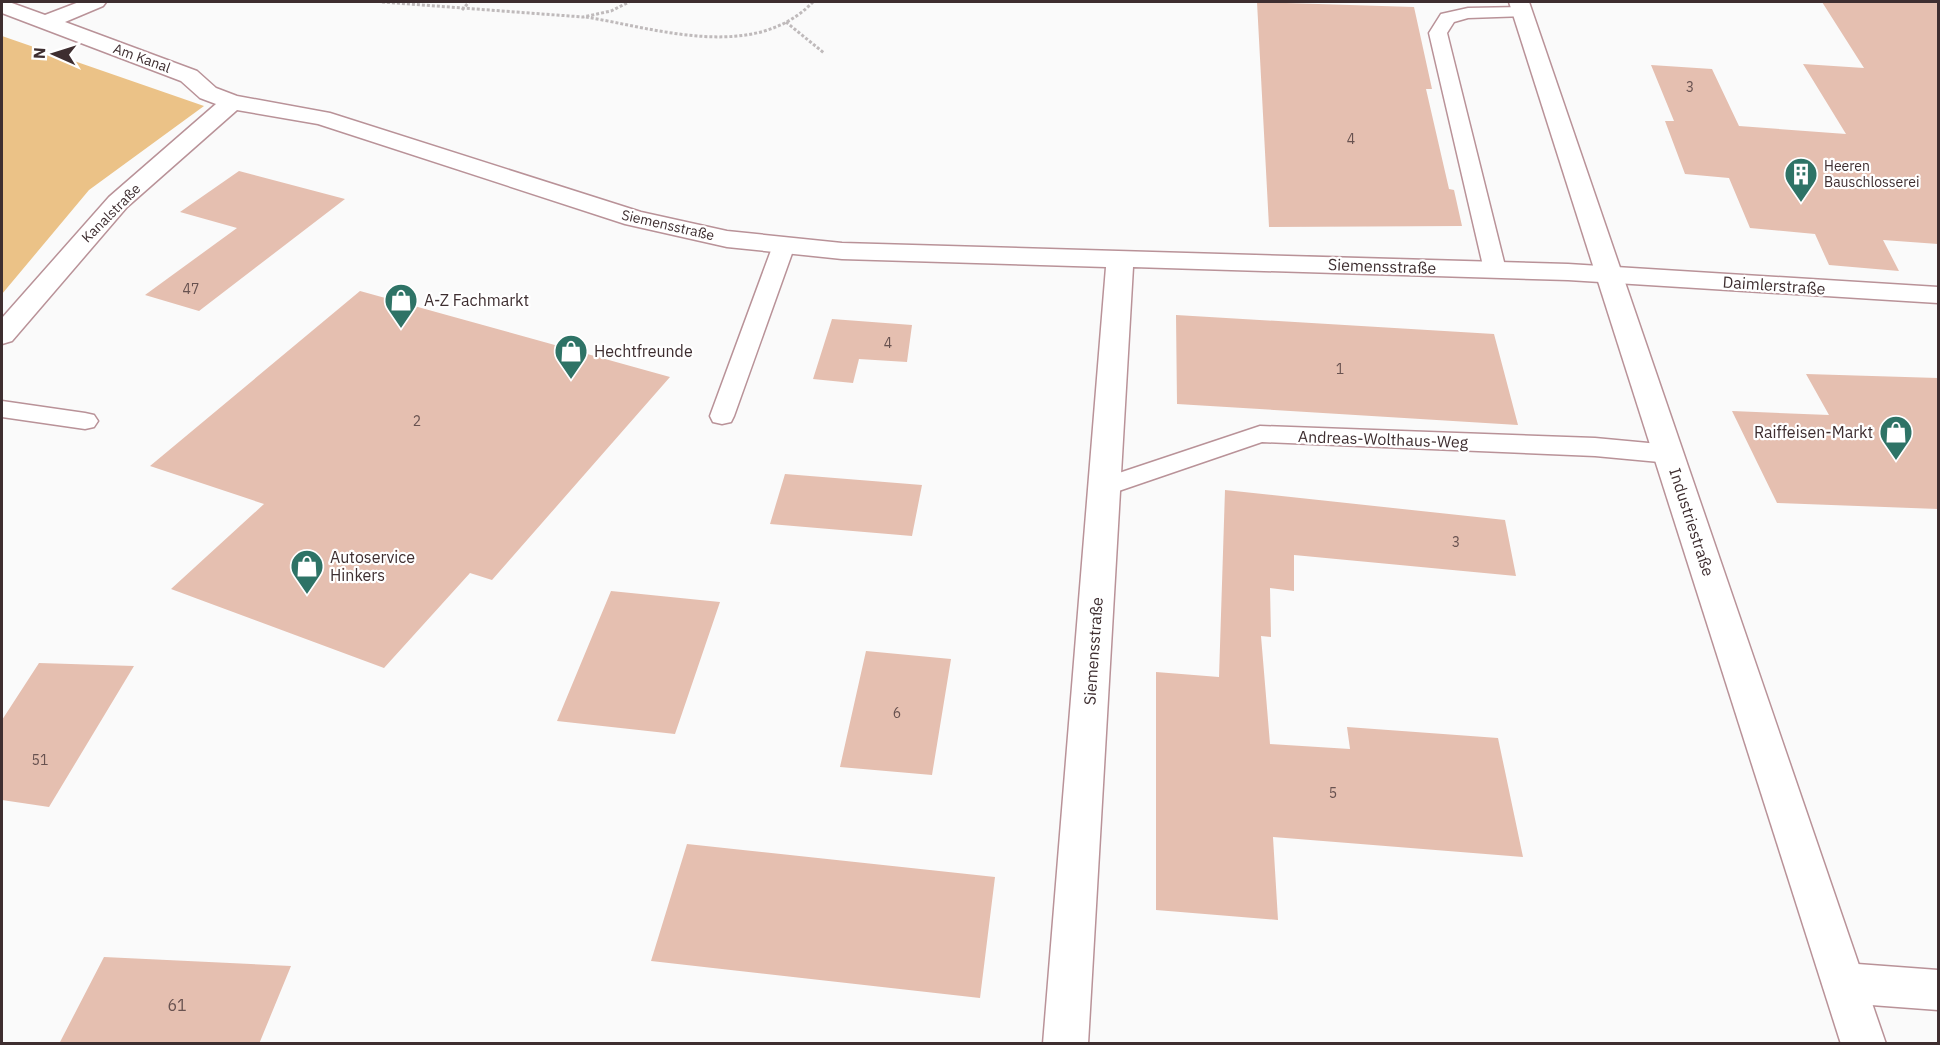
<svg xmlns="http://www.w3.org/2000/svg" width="1940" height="1045" viewBox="0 0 1940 1045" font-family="'IBM Plex Sans',sans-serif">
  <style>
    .forest { fill: #ebc287 }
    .building { fill: #e5bfb0 }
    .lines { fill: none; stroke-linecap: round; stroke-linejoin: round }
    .lane-casing { stroke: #b99298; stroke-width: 3 }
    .street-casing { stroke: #b99298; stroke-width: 3 }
    .secondary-casing { stroke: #b99298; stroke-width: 3 }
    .path { stroke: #bfbabb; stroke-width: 3; stroke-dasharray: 3 2; stroke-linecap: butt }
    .lane { fill: #fff; fill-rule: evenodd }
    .street { fill: #fff; fill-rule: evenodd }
    .secondary { fill: #fff; fill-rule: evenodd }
    .labels { text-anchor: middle; stroke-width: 4.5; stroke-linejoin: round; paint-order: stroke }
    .far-street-label { font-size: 14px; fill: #3e2e30; stroke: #fff }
    .number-label { font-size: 14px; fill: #685250 }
    .far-poi-label { font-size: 14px; fill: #3e2e30; stroke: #fff; text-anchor: start }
    .street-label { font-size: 16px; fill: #3e2e30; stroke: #fff }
    .poi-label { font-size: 16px; fill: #3e2e30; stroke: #fff; text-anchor: start }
    .near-number-label { font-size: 16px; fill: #685250 }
  </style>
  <rect width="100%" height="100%" fill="#fafafa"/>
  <path class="forest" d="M 2,36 L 204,106 L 89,190 L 2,294 Z"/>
  <path class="building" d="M 1257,2 L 1414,7 L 1432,89 L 1426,89 L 1449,189 L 1454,190 L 1462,226 L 1269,227 Z
    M 1822,2 L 1938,2 L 1938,244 L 1883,240 L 1899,271 L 1829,265 L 1815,234 L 1750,228 L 1729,178 L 1685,174 L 1665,121 L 1674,121 L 1651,65 L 1712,69 L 1739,126 L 1846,134 L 1803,64 L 1864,68 Z
    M 239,171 L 345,199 L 199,311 L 145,295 L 237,228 L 180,212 Z
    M 360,291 L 670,377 L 492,580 L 470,573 L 384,668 L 171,589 L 264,504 L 150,466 Z
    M 1176,315 L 1494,334 L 1518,425 L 1177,404 Z
    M 832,319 L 912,325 L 907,362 L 859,359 L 853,383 L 813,379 Z
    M 1806,374 L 1938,378 L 1938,509 L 1777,503 L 1732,411 L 1829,415 Z
    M 785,474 L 922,485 L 912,536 L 770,524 Z
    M 1225,490 L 1505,520 L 1516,576 L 1294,555 L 1294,591 L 1270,588 L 1271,637 L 1261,636 L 1270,744 L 1350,749 L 1347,727 L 1498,738 L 1523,857 L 1273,837 L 1278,920 L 1156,910 L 1156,672 L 1219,677 Z
    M 611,591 L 720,602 L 675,734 L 557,721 Z
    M 866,651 L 951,659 L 932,775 L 840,767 Z
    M 39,663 L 134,666 L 49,807 L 2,800 L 2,720 Z
    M 687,844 L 995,877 L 980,998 L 651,961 Z
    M 104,957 L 291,966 L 259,1044 L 59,1044 Z"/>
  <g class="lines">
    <defs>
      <path id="lane" d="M 1522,7 L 1531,12 L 1528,16 L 1468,18 L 1454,22 L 1447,33 L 1506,270 L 1503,275 L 1487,275 L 1484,270 L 1429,33 L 1441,14 L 1468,8 Z
        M 784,238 L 792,240 L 795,245 L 734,416 L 731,422 L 722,424 L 713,422 L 710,416 L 773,245 L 776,240 Z
        M 2,401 L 85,413 L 94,415 L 98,421 L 94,427 L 85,429 L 2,417 Z
        M 1260,426 L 1595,438 L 1670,445 L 1679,448 L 1683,454 L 1679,460 L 1670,463 L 1595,456 L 1262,442 L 1104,496 L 1095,493 L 1091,487 L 1095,481 Z"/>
      <path id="street" d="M 2,2 L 9,2 L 45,15 L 79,2 L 106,2 L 103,6 L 65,22 L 197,71 L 216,88 L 237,96 L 330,113 L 641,212 L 727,231 L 842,243 L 1568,264 L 1938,287 L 1938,303 L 1568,280 L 1133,267 L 1088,1044 L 1043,1044 L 1106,267 L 842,259 L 727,247 L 625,224 L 318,124 L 237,110 L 127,207 L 12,341 L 2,344 L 2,318 L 109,197 L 216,104 L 200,98 L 181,81 L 2,13 Z
        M 1844,963 L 1938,970 L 1938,1010 L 1844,1003 L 1829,997 L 1822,983 L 1829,969 Z"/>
      <path id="secondary" d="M 1509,2 L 1529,2 L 1886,1044 L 1841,1044 Z"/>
    </defs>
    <use href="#lane" class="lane-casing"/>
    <use href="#street" class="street-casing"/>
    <use href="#secondary" class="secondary-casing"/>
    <path class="path" d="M 382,2 L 583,17 L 611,11 L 629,2
      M 462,10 L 469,2
      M 586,17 C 658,29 755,62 813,2
      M 786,22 L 824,53"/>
    <use href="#lane" class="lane"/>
    <use href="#street" class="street"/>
    <use href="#secondary" class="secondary"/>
  </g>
  <defs>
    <symbol id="building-pin" viewBox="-11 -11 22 30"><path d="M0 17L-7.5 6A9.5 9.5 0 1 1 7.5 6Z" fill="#2e7366" stroke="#fff"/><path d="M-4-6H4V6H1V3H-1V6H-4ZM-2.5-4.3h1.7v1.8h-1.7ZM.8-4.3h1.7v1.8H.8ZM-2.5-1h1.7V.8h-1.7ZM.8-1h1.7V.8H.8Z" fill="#fff"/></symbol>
    <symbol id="shop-pin" viewBox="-11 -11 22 30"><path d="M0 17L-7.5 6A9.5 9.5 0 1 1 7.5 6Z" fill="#2e7366" stroke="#fff"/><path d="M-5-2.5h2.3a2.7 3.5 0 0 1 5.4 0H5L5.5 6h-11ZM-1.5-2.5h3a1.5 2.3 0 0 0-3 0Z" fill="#fff"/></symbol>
  </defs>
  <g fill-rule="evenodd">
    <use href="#building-pin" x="1782" y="155" width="38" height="52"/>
    <use href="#shop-pin" x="382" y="281" width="38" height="52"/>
    <use href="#shop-pin" x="552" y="332" width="38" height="52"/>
    <use href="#shop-pin" x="1877" y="413" width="38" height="52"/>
    <use href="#shop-pin" x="288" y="547" width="38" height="52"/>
  </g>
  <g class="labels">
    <g class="far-street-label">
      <text transform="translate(142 58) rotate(20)" y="5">Am Kanal</text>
      <text transform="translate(111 213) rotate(-45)" y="5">Kanalstraße</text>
      <text transform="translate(668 225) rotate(13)" y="5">Siemensstraße</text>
    </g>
    <g class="number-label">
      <text x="1690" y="92">3</text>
      <text x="1351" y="144">4</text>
      <text x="191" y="294">47</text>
      <text x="888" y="348">4</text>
      <text x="1340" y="374">1</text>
      <text x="417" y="426">2</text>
      <text x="1456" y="547">3</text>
      <text x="897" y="718">6</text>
      <text x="40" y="765">51</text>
      <text x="1333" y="798">5</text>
    </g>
    <g class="far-poi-label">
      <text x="1824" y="171">Heeren<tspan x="1824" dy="16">Bauschlosserei</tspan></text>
    </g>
    <g class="street-label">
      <text transform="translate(1382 266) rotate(2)" y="6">Siemensstraße</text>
      <text transform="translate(1774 285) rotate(4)" y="6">Daimlerstraße</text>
      <text transform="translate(1383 439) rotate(2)" y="6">Andreas-Wolthaus-Weg</text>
      <text transform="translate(1692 522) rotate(72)" y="6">Industriestraße</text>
      <text transform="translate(1093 651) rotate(-86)" y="6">Siemensstraße</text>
    </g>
    <g class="poi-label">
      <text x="424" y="306">A-Z Fachmarkt</text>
      <text x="594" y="357">Hechtfreunde</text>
      <text x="1873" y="438" text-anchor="end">Raiffeisen-Markt</text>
      <text x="330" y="563">Autoservice<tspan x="330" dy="18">Hinkers</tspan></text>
    </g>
    <g class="near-number-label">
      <text x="177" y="1011">61</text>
    </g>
  </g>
  <rect width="1940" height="1045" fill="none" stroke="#3e2e30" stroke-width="6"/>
  <g transform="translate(54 54) rotate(273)" stroke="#ffffff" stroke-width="4.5" paint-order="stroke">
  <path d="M0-4.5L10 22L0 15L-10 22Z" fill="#3e2e30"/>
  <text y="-9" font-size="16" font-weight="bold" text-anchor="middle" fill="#3e2e30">N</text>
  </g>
</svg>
